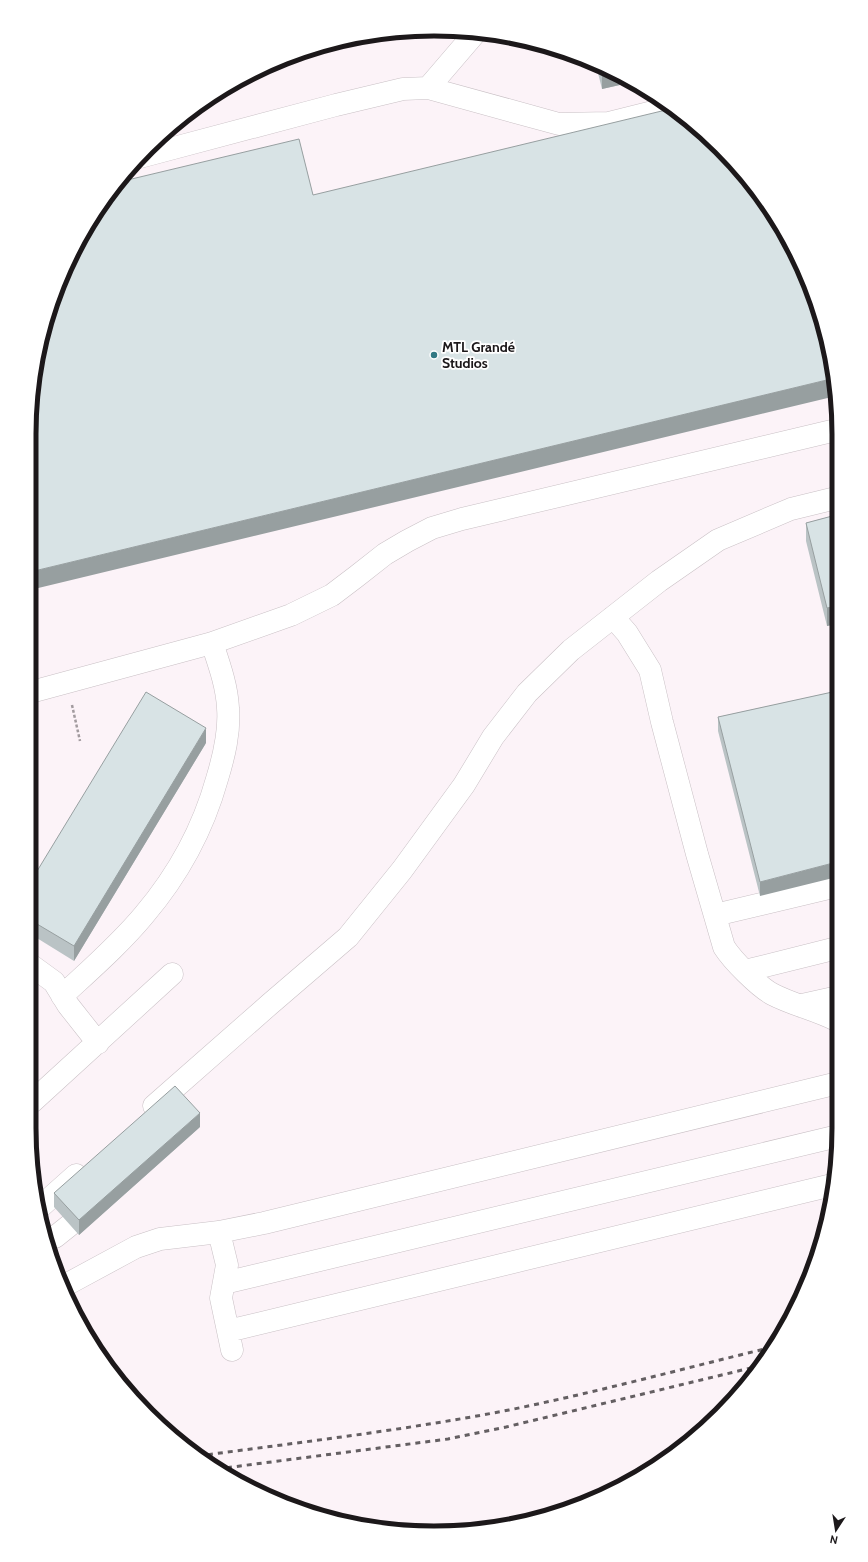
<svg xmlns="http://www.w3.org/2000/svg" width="868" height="1562" viewBox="0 0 868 1562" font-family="Cabin,sans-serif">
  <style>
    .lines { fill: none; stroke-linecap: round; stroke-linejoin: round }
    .minor-casing { stroke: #c9c0c5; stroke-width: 23 }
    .path { stroke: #a29b9f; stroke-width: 2.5; stroke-dasharray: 3 2; stroke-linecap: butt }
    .minor { stroke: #fff; stroke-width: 22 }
    .rail { stroke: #645f62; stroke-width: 3; stroke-dasharray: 5 5; stroke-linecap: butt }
    .wall { fill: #bac3c5 }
    .shaded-wall { fill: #979fa0 }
    .building { fill: #d8e3e5; stroke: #979fa0 }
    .poi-dot { fill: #327984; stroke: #fff; stroke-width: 1.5 }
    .labels { text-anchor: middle; stroke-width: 3.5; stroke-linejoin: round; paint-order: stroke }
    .poi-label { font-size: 14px; font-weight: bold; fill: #1c181a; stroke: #fff; text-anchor: start }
    .rim { fill: none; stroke: #1c181a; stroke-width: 5 }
  </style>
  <rect width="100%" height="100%" fill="#fcf3f8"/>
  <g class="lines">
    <defs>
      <path id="minor" d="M 428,88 L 476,32
        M 140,157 L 336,105 L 403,89 L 428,88 L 559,124 L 609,123 L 669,108
        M 613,617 L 627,633 L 650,670 L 662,722 L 697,854 L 724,947 C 733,961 758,986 772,994 C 793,1005 817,1010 838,1021
        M 31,692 L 212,643 L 291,615 L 332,595 L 357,576 L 385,554 L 407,541 L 432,528 L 462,519 L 836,430
        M 715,915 L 837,886
        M 32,966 L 54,982 L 68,1005 L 98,1043
        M 745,971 L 837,948
        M 62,996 C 90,970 120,944 144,915 C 178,875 203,829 217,779 C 224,756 230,732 228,708 C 227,686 219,664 212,643
        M 802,1005 L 838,997
        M 32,1102 L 172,974
        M 154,1106 L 270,1004 L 348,937 L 402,870 L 464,785 L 493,737 L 527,693 L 571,650 L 659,581 L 718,540 L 791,509 L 836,498
        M 39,1208 L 76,1175
        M 219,1232 L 227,1265 L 221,1298 L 232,1350
        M 55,1237 L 70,1225
        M 224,1283 L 838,1136
        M 62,1287 L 136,1247 L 160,1239 L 219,1232 L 264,1223 L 838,1083
        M 228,1331 L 832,1185"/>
    </defs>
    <use href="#minor" class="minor-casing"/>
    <path class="path" d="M 72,705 L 80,741"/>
    <use href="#minor" class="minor"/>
    <path class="rail" d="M 198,1456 C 302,1442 406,1430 509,1410 C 598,1392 685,1368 773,1347
      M 217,1469 L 448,1439 L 506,1427 L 759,1366"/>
  </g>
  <path class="wall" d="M 596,65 L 633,82 L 602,89 Z
    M 836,515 L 836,624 L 827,626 L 806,541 L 806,523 Z
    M 837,691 L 760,896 L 718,731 L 718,717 Z
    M 206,743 L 74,961 L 32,935 L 31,881 Z
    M 200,1127 L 79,1235 L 54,1207 L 54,1193 Z"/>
  <path class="shaded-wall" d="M 606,69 L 633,82 L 602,89 L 602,71 Z
    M 835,378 L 836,381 L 836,396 L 30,590 L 30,572 Z
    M 836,606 L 836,624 L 827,626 L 827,608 Z
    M 206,728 L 206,743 L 74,961 L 74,946 Z
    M 837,862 L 837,877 L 760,896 L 760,882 Z
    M 200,1113 L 200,1127 L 79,1235 L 79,1220 Z"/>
  <path class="building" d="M 601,67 L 606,69 L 602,71 Z
    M 670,109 L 720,147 L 771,209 L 817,304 L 835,378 L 30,572 L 30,408 L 43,329 L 83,231 L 119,182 L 299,139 L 313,195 Z
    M 836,515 L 836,606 L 827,608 L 806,523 Z
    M 837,691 L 837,862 L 760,882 L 718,717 Z
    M 146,692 L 206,728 L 74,946 L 32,921 L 31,881 Z
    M 175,1086 L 200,1113 L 79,1220 L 54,1193 Z"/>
  <circle class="poi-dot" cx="434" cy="355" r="4"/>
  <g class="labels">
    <g class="poi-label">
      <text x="442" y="352">MTL Grandé<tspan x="442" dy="16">Studios</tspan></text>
    </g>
  </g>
  <path d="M0 0H868V1562H0ZM434 36H434A398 398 0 0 1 832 434V1128A398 398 0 0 1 434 1526H434A398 398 0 0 1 36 1128V434A398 398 0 0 1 434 36Z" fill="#fff" fill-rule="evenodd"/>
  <path class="rim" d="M434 36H434A398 398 0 0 1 832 434V1128A398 398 0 0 1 434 1526H434A398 398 0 0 1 36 1128V434A398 398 0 0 1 434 36Z"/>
  <g transform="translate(836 1530) rotate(192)" stroke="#ffffff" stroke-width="3" paint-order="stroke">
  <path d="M0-3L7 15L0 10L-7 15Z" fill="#1c181a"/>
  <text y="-6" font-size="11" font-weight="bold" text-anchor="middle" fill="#1c181a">N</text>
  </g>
</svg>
